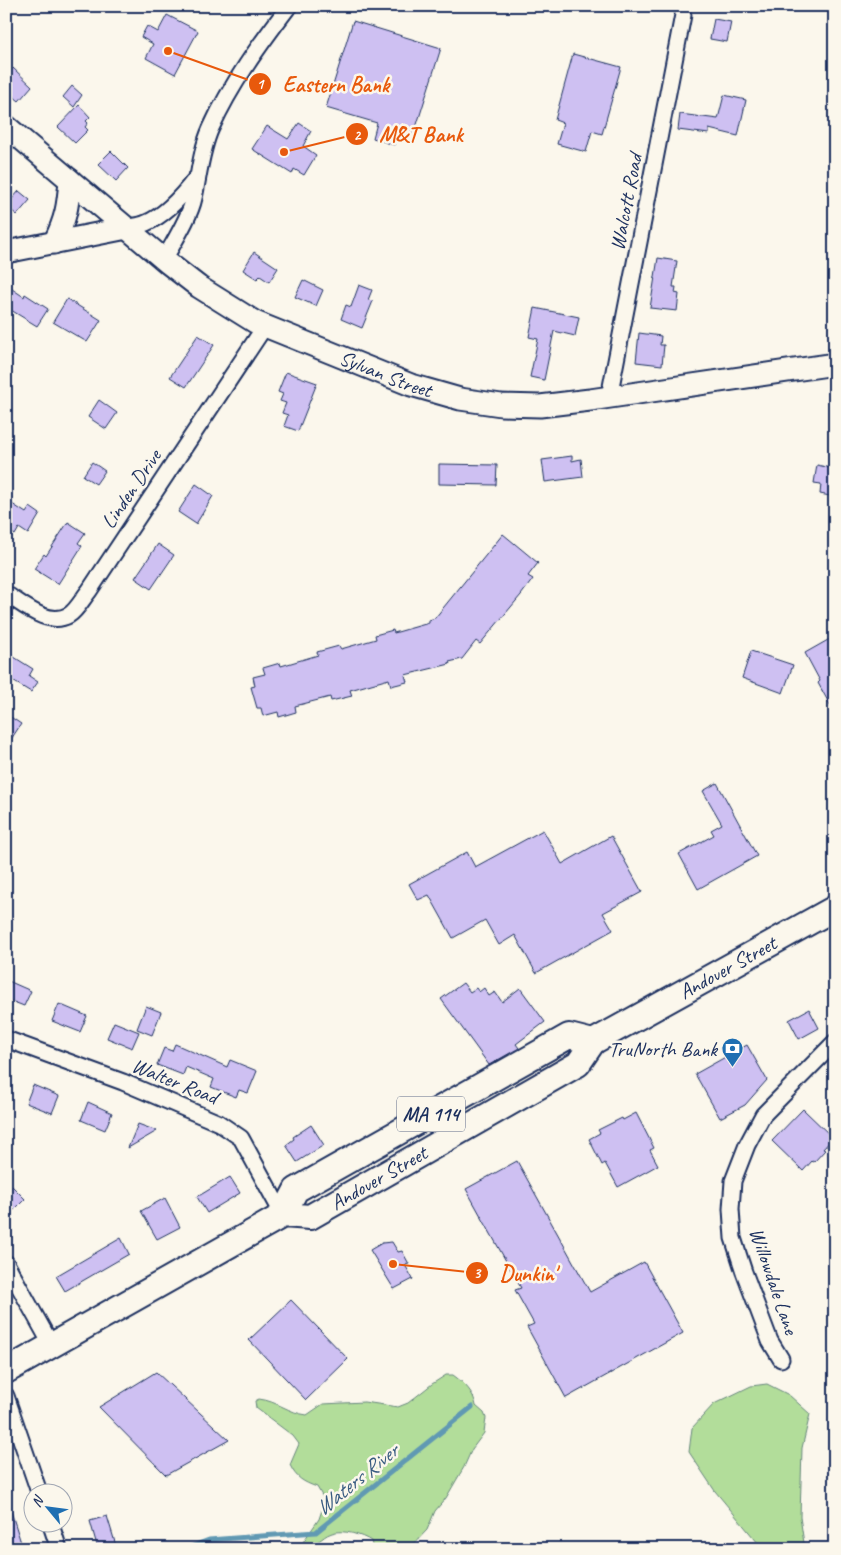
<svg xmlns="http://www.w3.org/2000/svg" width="841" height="1555" viewBox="0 0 841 1555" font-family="Caveat,sans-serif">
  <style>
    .green { fill: #b2dd9a; stroke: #66867c }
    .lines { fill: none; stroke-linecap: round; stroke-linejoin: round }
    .stream { stroke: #6199b3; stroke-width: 5 }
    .building { fill: #cec0f2; stroke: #1b2f5e }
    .minor-casing { stroke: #1b2f5e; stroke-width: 19 }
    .secondary-casing { stroke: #1b2f5e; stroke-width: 25 }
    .trunk-casing { stroke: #1b2f5e; stroke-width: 28 }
    .minor { stroke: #fbf7ec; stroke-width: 15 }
    .secondary { stroke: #fbf7ec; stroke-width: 21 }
    .trunk { stroke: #fbf7ec; stroke-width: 24 }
    .labels { text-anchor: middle; stroke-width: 5; stroke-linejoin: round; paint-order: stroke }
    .shield { fill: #fbf7ec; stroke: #5e6b89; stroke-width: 1 }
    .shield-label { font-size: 20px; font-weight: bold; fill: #1b2f5e }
    .street-label { font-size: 21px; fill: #1b2f5e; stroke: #fbf7ec }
    .poi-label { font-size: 21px; fill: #1b2f5e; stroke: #fbf7ec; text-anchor: end }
    .water-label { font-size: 22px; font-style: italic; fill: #385b81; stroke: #fbf7ec }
    .leader { fill: none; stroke: #e8590c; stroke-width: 2 }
    .callout-dot { fill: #e8590c; stroke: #fbf7ec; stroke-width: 2 }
    .mark-label { font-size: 15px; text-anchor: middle; font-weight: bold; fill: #fff }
    .callout-label { font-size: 22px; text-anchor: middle; font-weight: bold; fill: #e8590c; stroke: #fbf7ec; stroke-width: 5; stroke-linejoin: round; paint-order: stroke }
  </style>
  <rect width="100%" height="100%" fill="#fbf7ec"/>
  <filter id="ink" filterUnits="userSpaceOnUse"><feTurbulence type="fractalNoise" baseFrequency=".02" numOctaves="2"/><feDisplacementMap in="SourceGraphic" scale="10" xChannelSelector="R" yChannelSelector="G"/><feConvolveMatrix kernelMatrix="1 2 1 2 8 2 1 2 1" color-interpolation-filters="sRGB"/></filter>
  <g filter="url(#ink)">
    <path class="green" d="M 446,1375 L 453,1375 C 464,1383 474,1392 476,1406 L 484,1413 L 486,1418 L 484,1433 L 472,1449 L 464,1467 L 446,1498 L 435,1511 L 427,1530 L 409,1549 L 373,1549 L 371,1541 C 362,1535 343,1529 332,1533 C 319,1537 320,1547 303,1542 L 319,1519 L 325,1501 L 317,1487 C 303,1482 296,1478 290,1465 L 299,1444 L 293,1436 L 256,1408 L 255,1401 L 259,1399 C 277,1401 289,1413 307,1415 L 323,1404 L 364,1402 L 398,1407 L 408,1403 L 432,1384 Z
      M 767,1384 L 789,1395 L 810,1414 L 802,1448 L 800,1517 L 804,1543 L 816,1549 L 763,1549 L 715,1491 L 689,1452 L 692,1428 L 714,1404 L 751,1386 Z"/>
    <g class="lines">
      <path class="stream" d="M 185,1549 L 209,1540 L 316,1532 L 472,1407"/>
    </g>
    <path class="building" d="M 167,15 L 198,31 L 175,74 L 146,58 L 153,44 L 141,37 L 147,26 L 158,32 Z
      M 714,19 L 731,22 L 727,42 L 710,39 Z
      M 353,21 L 441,48 L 414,134 L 399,130 L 394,145 L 373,138 L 377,123 L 326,108 Z
      M 573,54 L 621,67 L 602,134 L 592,131 L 586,152 L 557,144 L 563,123 L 555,120 Z
      M 13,68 L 32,86 L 19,101 L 6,90 L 6,76 Z
      M 72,86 L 82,95 L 74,107 L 63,97 Z
      M 724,95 L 746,100 L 738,136 L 709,129 L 709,134 L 678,130 L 680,114 L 718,119 Z
      M 79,105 L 90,117 L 86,121 L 88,123 L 85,127 L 88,130 L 75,143 L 58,127 Z
      M 299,123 L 311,131 L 303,146 L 316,155 L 304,175 L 294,169 L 292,174 L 252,149 L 267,126 L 288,139 Z
      M 111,151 L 128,168 L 116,181 L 98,164 Z
      M 19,191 L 30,200 L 17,215 L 6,206 Z
      M 254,252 L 278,268 L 269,282 L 260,276 L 257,279 L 243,270 Z
      M 658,258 L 677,261 L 673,287 L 676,287 L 675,293 L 679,294 L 677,311 L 650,308 Z
      M 303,280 L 323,290 L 316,306 L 295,297 Z
      M 6,285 L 24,297 L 25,294 L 48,309 L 37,326 L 6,307 Z
      M 359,285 L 372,290 L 368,300 L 373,301 L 362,328 L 341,319 L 346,305 L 351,307 Z
      M 67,299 L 101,320 L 87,342 L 53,322 Z
      M 535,308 L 579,317 L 575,336 L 554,331 L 544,380 L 530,377 L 538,339 L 529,337 Z
      M 639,333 L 661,336 L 660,345 L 664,345 L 662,365 L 636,362 Z
      M 198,335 L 214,345 L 186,387 L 170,377 Z
      M 286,372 L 317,383 L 298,431 L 284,426 L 288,415 L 282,413 L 286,403 L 280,401 L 283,394 L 278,392 Z
      M 99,400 L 117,413 L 106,429 L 88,417 Z
      M 572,456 L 572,461 L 581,459 L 583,477 L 545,482 L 542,460 Z
      M 92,462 L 105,471 L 96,484 L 83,476 Z
      M 439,464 L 497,465 L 496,485 L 439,484 Z
      M 817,465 L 835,469 L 835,497 L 820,494 L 821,484 L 814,483 Z
      M 196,484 L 213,496 L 196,524 L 178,512 Z
      M 6,500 L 26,513 L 30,507 L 40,514 L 28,534 L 19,528 L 15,535 L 6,529 Z
      M 68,522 L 85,533 L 78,543 L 82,546 L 58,584 L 34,569 L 44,554 L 46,556 Z
      M 503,534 L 538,563 L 528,576 L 533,579 L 521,595 L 480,644 L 476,641 L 462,659 L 449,662 L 450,664 L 405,675 L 407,682 L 391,686 L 389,679 L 350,690 L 352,696 L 331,701 L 330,697 L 295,706 L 296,712 L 279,717 L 278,712 L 263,716 L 261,708 L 257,708 L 251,687 L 255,686 L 253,677 L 265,674 L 263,668 L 280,663 L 281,666 L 318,655 L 317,652 L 339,646 L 341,649 L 376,639 L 375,635 L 393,630 L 394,633 L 429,623 L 429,620 L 435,618 Z
      M 158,544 L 174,555 L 151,589 L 135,578 Z
      M 835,636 L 835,714 L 818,683 L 820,681 L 805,653 Z
      M 751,651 L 793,665 L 783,693 L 742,678 Z
      M 6,652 L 33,669 L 29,676 L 38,682 L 31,692 L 6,677 Z
      M 6,714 L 21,724 L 6,747 Z
      M 717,783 L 757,856 L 698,889 L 679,854 L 714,835 L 711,830 L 722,824 L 703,791 Z
      M 543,830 L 562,864 L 611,836 L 642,892 L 603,913 L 613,930 L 536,973 L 515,935 L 499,945 L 485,920 L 453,938 L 429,895 L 418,900 L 409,884 L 467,852 L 475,867 Z
      M 6,980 L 31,991 L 24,1006 L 6,999 Z
      M 463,983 L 470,992 L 476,988 L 479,992 L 484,988 L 489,996 L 495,992 L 502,1002 L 520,988 L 545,1022 L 516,1044 L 519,1048 L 489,1065 L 441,999 Z
      M 59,1004 L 87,1016 L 80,1032 L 52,1021 Z
      M 146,1006 L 161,1012 L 152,1035 L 137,1029 Z
      M 809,1009 L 819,1028 L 799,1039 L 789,1020 Z
      M 114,1022 L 139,1032 L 132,1048 L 107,1038 Z
      M 175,1044 L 227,1067 L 230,1060 L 257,1071 L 248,1093 L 239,1090 L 236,1097 L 211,1087 L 214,1079 L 186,1067 L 183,1075 L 157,1065 L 164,1048 L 172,1051 Z
      M 747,1045 L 767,1080 L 745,1105 L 720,1118 L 695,1074 Z
      M 33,1085 L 59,1096 L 52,1113 L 26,1103 Z
      M 88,1102 L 112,1113 L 105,1130 L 81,1120 Z
      M 803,1109 L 833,1138 L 823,1149 L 825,1150 L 814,1162 L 812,1161 L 803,1171 L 772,1141 Z
      M 636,1113 L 654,1148 L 650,1150 L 658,1165 L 618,1187 L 605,1163 L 602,1165 L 589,1139 L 600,1133 L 598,1130 L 622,1118 L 623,1120 Z
      M 138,1124 L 157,1131 L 128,1148 Z
      M 311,1125 L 324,1145 L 297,1162 L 286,1145 L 294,1139 L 293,1137 Z
      M 517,1161 L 590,1292 L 644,1262 L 683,1333 L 566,1398 L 527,1327 L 534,1324 L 515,1290 L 521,1288 L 466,1189 Z
      M 230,1177 L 240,1193 L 207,1213 L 197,1197 Z
      M 6,1180 L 25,1199 L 6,1218 Z
      M 165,1198 L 180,1227 L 157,1239 L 141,1211 Z
      M 121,1238 L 129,1254 L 65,1291 L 56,1276 Z
      M 392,1242 L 398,1252 L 402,1251 L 409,1264 L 405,1265 L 413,1279 L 394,1289 L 370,1250 L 382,1243 Z
      M 291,1300 L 348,1359 L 306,1400 L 249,1340 Z
      M 156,1372 L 229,1440 L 166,1475 L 99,1407 Z
      M 6,1505 L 9,1505 L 23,1549 L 6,1549 Z
      M 107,1516 L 117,1549 L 98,1549 L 90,1521 Z"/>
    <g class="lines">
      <defs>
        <path id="minor" d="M 127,228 C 133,226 140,226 146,223 C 166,215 183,195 196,178
          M 164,260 C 173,243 190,217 194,198 C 199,175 201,150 211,128 C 231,84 260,44 289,6
          M 609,397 L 683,15
          M 6,594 C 24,605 48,627 69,615 C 77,610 83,598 89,591 L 265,326
          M 6,1039 L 123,1082 L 219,1123 L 241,1138 L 283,1215
          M 6,1263 L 52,1346
          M 781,1359 L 770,1341 L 744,1272 L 733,1238 L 731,1209 L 733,1181 L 747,1145 L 763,1115 L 835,1042
          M 6,1396 L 39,1492
          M 50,1522 L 59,1549"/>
        <g id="secondary">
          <path id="s1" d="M 6,126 L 168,263 L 199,287 L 255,322 L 411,385 L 460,399 L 501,405 L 540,406 L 590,400 L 835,364"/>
          <path d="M 54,243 C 66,219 68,206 70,180"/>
          <path d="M 6,252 L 127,228"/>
        </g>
        <g id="trunk">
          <path d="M 283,1215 L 296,1190 L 569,1036 L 593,1042"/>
          <path id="s2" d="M 6,1371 L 283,1215 L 310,1217 L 578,1064 L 593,1042 L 835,908"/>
        </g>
      </defs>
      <use href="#minor" class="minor-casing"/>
      <use href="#secondary" class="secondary-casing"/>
      <use href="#trunk" class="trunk-casing"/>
      <use href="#minor" class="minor"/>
      <use href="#secondary" class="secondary"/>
      <use href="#trunk" class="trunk"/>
    </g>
  </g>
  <defs>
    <symbol id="bank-pin" viewBox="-11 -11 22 30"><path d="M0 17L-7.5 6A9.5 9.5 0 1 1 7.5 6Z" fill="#1f6fb2" stroke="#fbf7ec"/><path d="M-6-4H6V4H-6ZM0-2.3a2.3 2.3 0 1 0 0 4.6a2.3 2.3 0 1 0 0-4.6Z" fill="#fff"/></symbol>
  </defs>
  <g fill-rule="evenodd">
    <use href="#bank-pin" x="720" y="1036" width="25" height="34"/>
  </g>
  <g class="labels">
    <rect class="shield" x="397" y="1096.5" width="68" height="35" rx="4"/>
    <g class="shield-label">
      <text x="431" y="1121">MA 114</text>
    </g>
    <g class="street-label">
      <text transform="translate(626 202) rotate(-79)" y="7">Walcott Road</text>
      <text dy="7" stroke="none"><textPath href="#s1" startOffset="458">Sylvan Street</textPath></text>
      <text transform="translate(131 489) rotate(-56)" y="7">Linden Drive</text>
      <text dy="7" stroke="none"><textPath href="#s2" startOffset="834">Andover Street</textPath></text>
      <text transform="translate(175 1081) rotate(22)" y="7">Walter Road</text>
      <text dy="7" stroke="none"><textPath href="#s2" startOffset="424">Andover Street</textPath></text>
      <text transform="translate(774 1281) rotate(71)" y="7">Willowdale Lane</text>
    </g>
    <g class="poi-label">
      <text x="717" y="1056">TruNorth Bank</text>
    </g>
    <g class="water-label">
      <text transform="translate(356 1479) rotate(-39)" y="8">Waters River</text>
    </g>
  </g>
  <path class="leader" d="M168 51L260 84M284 152L357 134M393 1264L477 1273"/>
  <g class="callout-dot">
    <circle cx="168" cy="51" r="5"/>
    <circle cx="284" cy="152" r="5"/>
    <circle cx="393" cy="1264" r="5"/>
    <circle cx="260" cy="84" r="12"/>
    <circle cx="357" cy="134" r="12"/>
    <circle cx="477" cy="1273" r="12"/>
  </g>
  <g class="mark-label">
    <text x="260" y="89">1</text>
    <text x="357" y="140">2</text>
    <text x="477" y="1278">3</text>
  </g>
  <g class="callout-label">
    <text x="336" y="92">Eastern Bank</text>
    <text x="421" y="142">M&amp;T Bank</text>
    <text x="528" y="1281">Dunkin'</text>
  </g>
  <rect width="841" height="1555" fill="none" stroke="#fbf7ec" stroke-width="25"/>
  <rect x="12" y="12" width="816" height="1530" fill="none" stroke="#1b2f5e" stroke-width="2" filter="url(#ink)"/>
  <g transform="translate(48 1508) rotate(299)"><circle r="24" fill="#fbf7ec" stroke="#a1a7b3"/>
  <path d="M0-4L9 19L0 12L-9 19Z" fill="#1f6fb2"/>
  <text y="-8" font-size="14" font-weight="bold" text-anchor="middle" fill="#1b2f5e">N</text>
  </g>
</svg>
